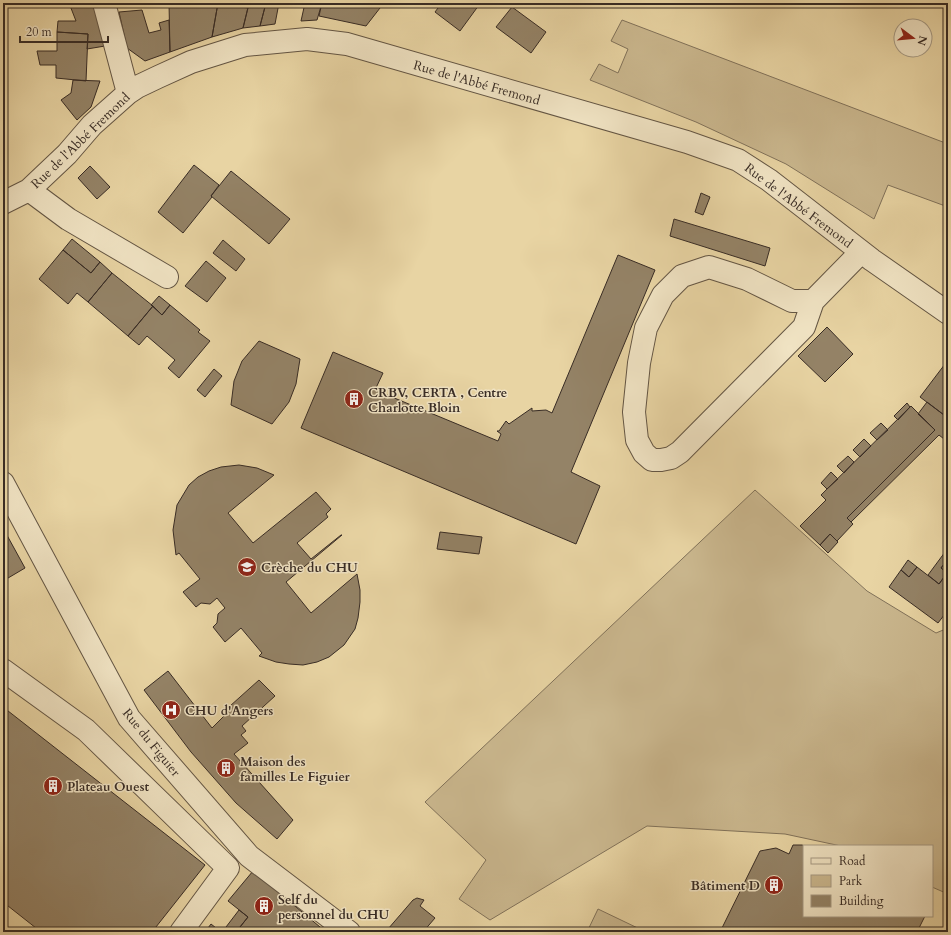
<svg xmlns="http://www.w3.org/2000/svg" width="951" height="935" viewBox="0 0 951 935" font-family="Cardo,serif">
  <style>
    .green { fill: #cab78e; stroke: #81725a }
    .building { fill: #948367; stroke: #382c25 }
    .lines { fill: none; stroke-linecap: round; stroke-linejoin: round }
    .minor-casing { stroke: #645644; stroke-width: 24 }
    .minor { stroke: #f0e3c3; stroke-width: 22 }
    .labels { text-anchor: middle; stroke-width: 3; stroke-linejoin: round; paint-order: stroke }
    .street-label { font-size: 13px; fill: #382c25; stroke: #f0e3c3 }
    .poi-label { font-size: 13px; font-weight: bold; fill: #382c25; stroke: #f0e3c3; text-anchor: start }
  </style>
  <rect width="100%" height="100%" fill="#e8d4a3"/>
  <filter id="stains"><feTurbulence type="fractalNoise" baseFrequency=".005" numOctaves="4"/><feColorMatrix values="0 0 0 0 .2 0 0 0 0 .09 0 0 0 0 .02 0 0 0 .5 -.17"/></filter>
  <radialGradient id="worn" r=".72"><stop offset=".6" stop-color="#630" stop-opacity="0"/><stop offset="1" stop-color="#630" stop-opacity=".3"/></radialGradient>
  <path class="green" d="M 622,20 L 948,144 L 948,207 L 888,185 L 874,219 L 786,164 L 696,122 L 590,80 L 599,64 L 618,73 L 628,49 L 611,41 Z
    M 755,490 L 867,591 L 936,633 L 948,628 L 948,894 L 932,887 L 932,846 L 841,846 L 785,834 L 647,826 L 490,920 L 459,899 L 486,860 L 425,802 Z
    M 598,909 L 646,932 L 587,932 Z"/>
  <path class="building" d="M 69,3 L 95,3 L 105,46 L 87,49 L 88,34 L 57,32 L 58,21 L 76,21 Z
    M 169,3 L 218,3 L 212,37 L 170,52 Z
    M 218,3 L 248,8 L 243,28 L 212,37 Z
    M 249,3 L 266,3 L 260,26 L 243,28 Z
    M 266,3 L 279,3 L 275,24 L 260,26 Z
    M 305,3 L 322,3 L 317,20 L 301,21 Z
    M 322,3 L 380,3 L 377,6 L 380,8 L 366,26 L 319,16 Z
    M 431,3 L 477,3 L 479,5 L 460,31 L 435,12 L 438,8 Z
    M 512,7 L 546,32 L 531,53 L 496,27 Z
    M 142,10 L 149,33 L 161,30 L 159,23 L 169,20 L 170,52 L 145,61 L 127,48 L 119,12 Z
    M 57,32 L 88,34 L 86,81 L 56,78 L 56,65 L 40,65 L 37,51 L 57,51 Z
    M 73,80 L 100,81 L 91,107 L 77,120 L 61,100 L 71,93 Z
    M 194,165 L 219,185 L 211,196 L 212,197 L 183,233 L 158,212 Z
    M 90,166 L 110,187 L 97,199 L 78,178 Z
    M 231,171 L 290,219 L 269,244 L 211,196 Z
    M 701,193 L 710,197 L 703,215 L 695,212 Z
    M 674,219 L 770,248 L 765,266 L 670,236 Z
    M 72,239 L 100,262 L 91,273 L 63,250 Z
    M 223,240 L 245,259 L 236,271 L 213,253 Z
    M 63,250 L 91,273 L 100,262 L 112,273 L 88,302 L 77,293 L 68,304 L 39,279 Z
    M 618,255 L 655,270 L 571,472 L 600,486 L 576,544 L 301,428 L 333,352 L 383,373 L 375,390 L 498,441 L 501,434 L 497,431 L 499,431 L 506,421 L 509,424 L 532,408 L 532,411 L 546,410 L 552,413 Z
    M 206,261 L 226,278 L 207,302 L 185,286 Z
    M 112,273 L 153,306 L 128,336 L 88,302 Z
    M 159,296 L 170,305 L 162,315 L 151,305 Z
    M 170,305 L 200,330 L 198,332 L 210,341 L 179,378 L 168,368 L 175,360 L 147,336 L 139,345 L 128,336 L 153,306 L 162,315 Z
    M 827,327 L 853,354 L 825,382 L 798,356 Z
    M 259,341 L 300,359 L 296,384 L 289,402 L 272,424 L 231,405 L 234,381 L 242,361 Z
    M 945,364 L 948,366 L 948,418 L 920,397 Z
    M 214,369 L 222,376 L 205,397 L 197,390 Z
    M 927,402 L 948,418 L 947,421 L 948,422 L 948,435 L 944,439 L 939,435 L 851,522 L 847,518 L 935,430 L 918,414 Z
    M 907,403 L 910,407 L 898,420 L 894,416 Z
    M 911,406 L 935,430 L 847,518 L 853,524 L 837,541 L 830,534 L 820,545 L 800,526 L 826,500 L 821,495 Z
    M 881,423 L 888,430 L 877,440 L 870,433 Z
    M 864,439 L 871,446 L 860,457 L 853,450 Z
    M 848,456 L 854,462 L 844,473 L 837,466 Z
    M 239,465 L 257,468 L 274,475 L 228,513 L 253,543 L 316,492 L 331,509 L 326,514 L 328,517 L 297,543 L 311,559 L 341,535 L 342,535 L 286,582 L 311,613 L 357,574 L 360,590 L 360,602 L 358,618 L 355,629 L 344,645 L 329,657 L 317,662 L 303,665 L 289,664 L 276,662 L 259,656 L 262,653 L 241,628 L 225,642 L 213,627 L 217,623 L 218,614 L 225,608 L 217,598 L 210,604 L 201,603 L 196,607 L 183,592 L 200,579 L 179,553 L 176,555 L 173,530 L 177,505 L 189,485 L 198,477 L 209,471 L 221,467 Z
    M 831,472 L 838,479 L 827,489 L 821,483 Z
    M 3,528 L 25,568 L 3,581 Z
    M 440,532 L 482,537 L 479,554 L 437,549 Z
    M 830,534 L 838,542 L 828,553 L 820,545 Z
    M 948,548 L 948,559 L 941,568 L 947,573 L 939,584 L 928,575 Z
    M 948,559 L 948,610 L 938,623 L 889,587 L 901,570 L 909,577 L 917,567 L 939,584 L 947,573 L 941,568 Z
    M 908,560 L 917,567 L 909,577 L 901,570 Z
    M 168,671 L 212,728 L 232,708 L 230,706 L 259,680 L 275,696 L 242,726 L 246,731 L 241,735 L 248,743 L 234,754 L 293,820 L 277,839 L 236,803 L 191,752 L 144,690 Z
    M 3,707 L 205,865 L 152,932 L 41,932 L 3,902 Z
    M 793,845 L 802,845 L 805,846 L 804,916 L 925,916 L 917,932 L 720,932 L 760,851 L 776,848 L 789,854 Z
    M 253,871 L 326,932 L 236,932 L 248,917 L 228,901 Z
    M 417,898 L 424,900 L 420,906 L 435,918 L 423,932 L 392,932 L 388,929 L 413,900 Z
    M 239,910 L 248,917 L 236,932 L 233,932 L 226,927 Z
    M 211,924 L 221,932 L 205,932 Z
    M 226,927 L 233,932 L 221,932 Z"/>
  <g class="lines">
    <defs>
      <path id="minor" d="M 104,3 L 128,93
        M 29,190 L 68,219 L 167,277
        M 3,203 L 29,190 L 67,154 L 92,125 L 128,93 L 137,87 L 158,77 L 191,62 L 245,45 L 307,39 L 347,44 L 687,142 L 738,160 L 769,180 L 872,260 L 948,313
        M 813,301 L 792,301 L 747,279 L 709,267 L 682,276 L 663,295 L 646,328 L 639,363 L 634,412 L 637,440 L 644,453 L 652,460 L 661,460 L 671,458 L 680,452 L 804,327 L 813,301 L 861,252
        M 3,483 L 129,718 L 249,856 L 349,932
        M 3,670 L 86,730 L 228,868 L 181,932"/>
    </defs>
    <use href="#minor" class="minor-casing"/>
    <use href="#minor" class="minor"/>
  </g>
  <defs>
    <symbol id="building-disc" viewBox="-11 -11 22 22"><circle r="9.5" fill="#8f2418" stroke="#f0e3c3"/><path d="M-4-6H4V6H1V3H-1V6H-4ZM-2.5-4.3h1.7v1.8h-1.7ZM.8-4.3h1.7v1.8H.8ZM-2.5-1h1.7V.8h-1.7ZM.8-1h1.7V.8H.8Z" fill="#fff"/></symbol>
    <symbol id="school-disc" viewBox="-11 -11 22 22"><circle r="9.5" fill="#8f2418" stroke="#f0e3c3"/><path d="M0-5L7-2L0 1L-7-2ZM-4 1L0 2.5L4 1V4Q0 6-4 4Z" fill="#fff"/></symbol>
    <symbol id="hospital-disc" viewBox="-11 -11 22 22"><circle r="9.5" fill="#8f2418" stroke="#f0e3c3"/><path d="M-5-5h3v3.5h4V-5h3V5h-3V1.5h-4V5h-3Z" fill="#fff"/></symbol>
  </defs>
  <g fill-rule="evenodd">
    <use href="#building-disc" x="343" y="388" width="22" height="22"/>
    <use href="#school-disc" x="236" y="556" width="22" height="22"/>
    <use href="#hospital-disc" x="160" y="699" width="22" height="22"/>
    <use href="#building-disc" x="215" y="757" width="22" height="22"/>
    <use href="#building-disc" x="42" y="775" width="22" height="22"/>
    <use href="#building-disc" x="763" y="874" width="22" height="22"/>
    <use href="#building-disc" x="253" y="895" width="22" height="22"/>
  </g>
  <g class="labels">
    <g class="street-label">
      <text transform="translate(477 82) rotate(16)" y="5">Rue de l'Abbé Fremond</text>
      <text transform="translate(80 140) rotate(-44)" y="5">Rue de l'Abbé Fremond</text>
      <text transform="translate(799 205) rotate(37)" y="5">Rue de l'Abbé Fremond</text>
      <text transform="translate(152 742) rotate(51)" y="5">Rue du Figuier</text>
    </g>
    <g class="poi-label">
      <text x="368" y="397">CRBV, CERTA , Centre<tspan x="368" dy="15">Charlotte Bloin</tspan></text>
      <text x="261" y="572">Crèche du CHU</text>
      <text x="185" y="715">CHU d'Angers</text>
      <text x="240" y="766">Maison des<tspan x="240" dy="15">familles Le Figuier</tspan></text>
      <text x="67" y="791">Plateau Ouest</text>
      <text x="760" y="890" text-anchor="end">Bâtiment D</text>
      <text x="278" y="904">Self du<tspan x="278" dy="15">personnel du CHU</tspan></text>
    </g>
  </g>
  <rect width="951" height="935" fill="none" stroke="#e8d4a3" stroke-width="16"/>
  <rect x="4" y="4" width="943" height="927" fill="none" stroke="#382c25" stroke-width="2"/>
  <rect x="8" y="8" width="935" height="919" fill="none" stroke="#382c25"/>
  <rect x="803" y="845" width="130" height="72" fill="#f0e3c3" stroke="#a69a84"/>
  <rect x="811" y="858" width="20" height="6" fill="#f0e3c3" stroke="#a69a84"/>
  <text x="839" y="865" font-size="12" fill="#382c25">Road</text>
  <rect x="811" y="875" width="20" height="12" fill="#cab78e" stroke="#a69a84"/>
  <text x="839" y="885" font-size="12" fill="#382c25">Park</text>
  <rect x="811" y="895" width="20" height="12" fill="#948367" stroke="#a69a84"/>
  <text x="839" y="905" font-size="12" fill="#382c25">Building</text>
  <g transform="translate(913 38) rotate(106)"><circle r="19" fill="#f0e3c3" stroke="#a69a84"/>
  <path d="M0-3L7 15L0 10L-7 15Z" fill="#8f2418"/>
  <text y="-6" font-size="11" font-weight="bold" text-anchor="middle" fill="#382c25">N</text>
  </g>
  <path d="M20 36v6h88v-6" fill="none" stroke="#382c25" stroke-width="2"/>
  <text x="26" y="36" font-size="12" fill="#382c25" stroke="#f0e3c3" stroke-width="3" paint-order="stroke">20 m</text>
  <rect width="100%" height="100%" filter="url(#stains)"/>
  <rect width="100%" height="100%" fill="url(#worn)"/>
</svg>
